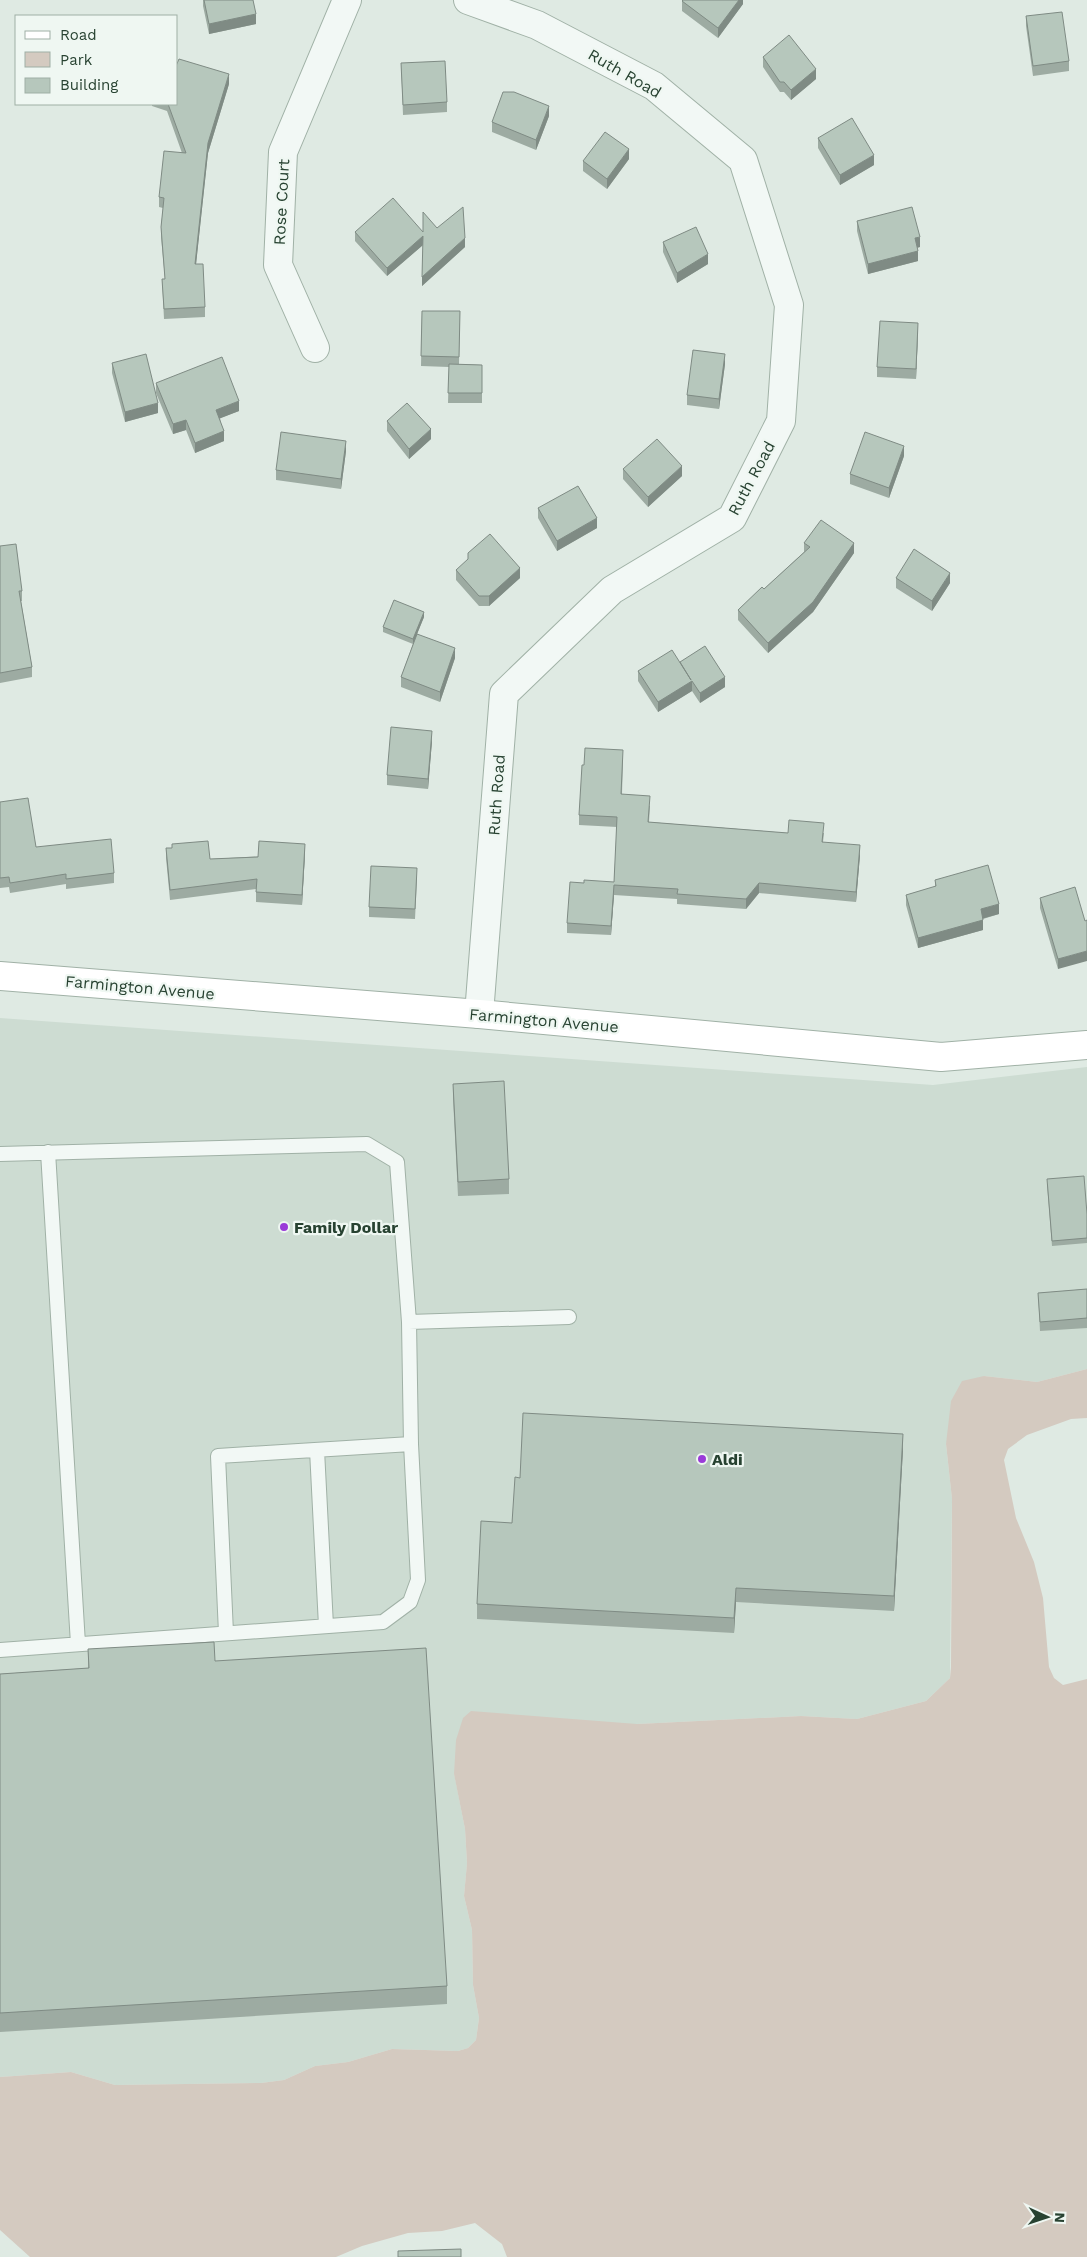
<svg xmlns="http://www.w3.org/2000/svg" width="1087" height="2257" viewBox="0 0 1087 2257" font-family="'Work Sans',sans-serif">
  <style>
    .built { fill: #cddcd2 }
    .green { fill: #d4cac0 }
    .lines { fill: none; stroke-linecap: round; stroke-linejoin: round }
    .service-casing { stroke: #a0b1a6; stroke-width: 16 }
    .minor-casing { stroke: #a0b1a6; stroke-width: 30 }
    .secondary-casing { stroke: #a0b1a6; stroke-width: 30 }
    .service { stroke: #f2f8f5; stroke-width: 14 }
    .minor { stroke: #f2f8f5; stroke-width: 28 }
    .secondary { stroke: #fff; stroke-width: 28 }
    .wall { fill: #9daba2 }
    .shaded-wall { fill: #7f8b84 }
    .building { fill: #b6c7bc; stroke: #7f8b84 }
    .poi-dot { fill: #9a3bd8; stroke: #eff7f2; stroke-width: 2 }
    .labels { text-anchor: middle; stroke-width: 4.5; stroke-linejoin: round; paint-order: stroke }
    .street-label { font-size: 16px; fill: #274231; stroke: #eff7f2 }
    .poi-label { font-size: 16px; font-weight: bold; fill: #274231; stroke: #eff7f2; text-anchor: start }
  </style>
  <rect width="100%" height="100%" fill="#dfeae3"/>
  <path class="built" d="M 0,1018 L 933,1085 L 1087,1067 L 1087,1369 L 1037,1382 L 984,1376 L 946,1444 L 952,1499 L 950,1678 L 926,1701 L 857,1719 L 801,1716 L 637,1724 L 454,1773 L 465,1829 L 467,1863 L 464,1896 L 472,1930 L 473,1985 L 479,2018 L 476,2040 L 468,2048 L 458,2051 L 392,2049 L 348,2062 L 315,2066 L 284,2080 L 261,2083 L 115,2085 L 71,2072 L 0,2077 Z"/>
  <path class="green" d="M 1087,1369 L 1087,1418 L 1071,1419 L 1027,1435 L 1008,1449 L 1004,1460 L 1016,1518 L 1034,1562 L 1043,1598 L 1049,1667 L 1054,1678 L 1063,1685 L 1087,1679 L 1087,2257 L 507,2257 L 502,2244 L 475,2223 L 442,2231 L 408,2233 L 362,2246 L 336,2257 L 30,2257 L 0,2230 L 0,2077 L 71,2072 L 115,2085 L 261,2083 L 284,2080 L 315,2066 L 348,2062 L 392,2049 L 458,2051 L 468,2048 L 476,2040 L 479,2018 L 473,1985 L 472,1930 L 464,1896 L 467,1863 L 465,1829 L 454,1774 L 456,1740 L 463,1718 L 471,1711 L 637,1724 L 801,1716 L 857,1719 L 926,1701 L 950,1678 L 951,1667 L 952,1499 L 946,1444 L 951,1401 L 962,1381 L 984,1376 L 1037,1382 Z"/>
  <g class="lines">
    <defs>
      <path id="service" d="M 48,1152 L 78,1644
        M 0,1154 L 367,1144 L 397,1162 L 409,1322
        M 317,1450 L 326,1626
        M 226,1633 L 218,1456 L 411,1444
        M 0,1650 L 383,1622 L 410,1602 L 418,1580 L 411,1444 L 409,1322 L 569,1317"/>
      <path id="minor" d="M 468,0 L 537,25 L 654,86 L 743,160 L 789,305 L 781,421 L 732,518 L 612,590 L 504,694 L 479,1014
        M 315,348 L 278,265 L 283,152 L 347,0"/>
      <path id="secondary" d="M 0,976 L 479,1014 L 941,1057 L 1087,1045"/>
    </defs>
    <use href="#service" class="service-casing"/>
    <use href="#minor" class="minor-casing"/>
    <use href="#secondary" class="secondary-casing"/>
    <use href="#service" class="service"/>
    <use href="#minor" class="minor"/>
    <use href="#secondary" class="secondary"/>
  </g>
  <path class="wall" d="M 203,0 L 253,0 L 256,24 L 209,34 L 203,6 Z
    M 743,0 L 743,4 L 718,38 L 682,11 L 682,1 Z
    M 1026,16 L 1069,61 L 1069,71 L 1033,76 L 1026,26 Z
    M 763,57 L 816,79 L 791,100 L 784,92 L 780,92 L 763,67 Z
    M 401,63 L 447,102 L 447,112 L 403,115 Z
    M 229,84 L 208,153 L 196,264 L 205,307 L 205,317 L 164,319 L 162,279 L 165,279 L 161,237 L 161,227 L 163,208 L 159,207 L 159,197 L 182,153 L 167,111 L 152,106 L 152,104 L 176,104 Z
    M 549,116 L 536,150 L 492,132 L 492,122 Z
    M 818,138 L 874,165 L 840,185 L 818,148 Z
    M 629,159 L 607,189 L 583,171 L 583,161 Z
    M 857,221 L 920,247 L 917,248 L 918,261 L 868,274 L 857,231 Z
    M 437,228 L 465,247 L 422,286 L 423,245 L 387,276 L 355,241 L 355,232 L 423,232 Z
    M 663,242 L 708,264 L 677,283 L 663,252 Z
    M 422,311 L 460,311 L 459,364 L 482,365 L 482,403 L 448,403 L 449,367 L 421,366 Z
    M 918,333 L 916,379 L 877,377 L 877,367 Z
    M 112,363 L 158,413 L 125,422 L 112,373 Z
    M 725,364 L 719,409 L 687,405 L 687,395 Z
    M 156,383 L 239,411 L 220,418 L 224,441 L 195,453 L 186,430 L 173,434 L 156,393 Z
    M 387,421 L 431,439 L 409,459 L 387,431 Z
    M 346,451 L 341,489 L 276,480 L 276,470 Z
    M 904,456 L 889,498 L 850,484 L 850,474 Z
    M 623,469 L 682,476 L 648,507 L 623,479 Z
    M 538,508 L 597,528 L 557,551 L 538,518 Z
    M 804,543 L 854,553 L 813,612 L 768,653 L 738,620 L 738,610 L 764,589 L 804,552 Z
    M 0,546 L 22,591 L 22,601 L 21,601 L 32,667 L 32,677 L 0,683 Z
    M 456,570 L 520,578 L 489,606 L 479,606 L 456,580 Z
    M 896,578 L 950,583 L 932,611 L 896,588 Z
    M 424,617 L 417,634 L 455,658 L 440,702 L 401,687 L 401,677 L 413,644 L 383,632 L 383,627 Z
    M 680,662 L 725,687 L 700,703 L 692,691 L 658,712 L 638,681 L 638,671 Z
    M 432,741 L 428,789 L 387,785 L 387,775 Z
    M 623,760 L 622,794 L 650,806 L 649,822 L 788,833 L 824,833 L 823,842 L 860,855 L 856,902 L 759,893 L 746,909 L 677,904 L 677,899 L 614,895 L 611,935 L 567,933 L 567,923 L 584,883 L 614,882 L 617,827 L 579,825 L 579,815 Z
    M 0,802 L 36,847 L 114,873 L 114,883 L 66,889 L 66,884 L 10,893 L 9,887 L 0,888 Z
    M 166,848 L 210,859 L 305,854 L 302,905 L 256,902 L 256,889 L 170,900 L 166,858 Z
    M 417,878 L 415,919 L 369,917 L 369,907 Z
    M 935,880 L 999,914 L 983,919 L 983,930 L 918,948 L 906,905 L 906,895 L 935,887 Z
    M 1040,898 L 1085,921 L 1058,969 L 1040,908 Z
    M 453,1084 L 509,1179 L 509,1194 L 458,1196 L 453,1098 Z
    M 1047,1184 L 1087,1214 L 1087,1243 L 1052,1246 Z
    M 1087,1289 L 1087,1328 L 1040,1331 L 1038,1293 Z
    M 903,1449 L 894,1611 L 736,1602 L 734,1633 L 477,1619 L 477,1604 L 512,1523 L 520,1478 Z
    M 88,1649 L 215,1661 L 447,1986 L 447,2004 L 0,2032 L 0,1674 L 88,1668 Z"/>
  <path class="shaded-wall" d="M 739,0 L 743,0 L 743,4 L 718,38 L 718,28 Z
    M 256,14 L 256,24 L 209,34 L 209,24 Z
    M 816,69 L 816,79 L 791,100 L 791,90 Z
    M 229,74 L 229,84 L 208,153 L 195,274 L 195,264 L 208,143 Z
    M 549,106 L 549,116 L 536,150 L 536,140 Z
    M 629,149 L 629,159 L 607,189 L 607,179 Z
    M 874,155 L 874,165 L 840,185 L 840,175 Z
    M 423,236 L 423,245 L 387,276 L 387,268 Z
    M 920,237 L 920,247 L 915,248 L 915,238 Z
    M 465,238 L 465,247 L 422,286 L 422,277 Z
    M 918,251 L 918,261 L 868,274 L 868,264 Z
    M 708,254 L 708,264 L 677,283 L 677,273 Z
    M 918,323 L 918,333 L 916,379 L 916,369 Z
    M 725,354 L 725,364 L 719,409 L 719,399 Z
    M 239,401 L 239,411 L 216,420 L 216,410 Z
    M 158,403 L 158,413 L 125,422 L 125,412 Z
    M 186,420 L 186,430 L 173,434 L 173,424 Z
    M 431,429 L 431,439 L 409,459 L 409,449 Z
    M 224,431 L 224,441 L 195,453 L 195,443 Z
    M 346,441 L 346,451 L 341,489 L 341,479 Z
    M 904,446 L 904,456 L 889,498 L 889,488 Z
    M 682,466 L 682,476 L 648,507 L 648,497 Z
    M 597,518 L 597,528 L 557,551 L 557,541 Z
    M 854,543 L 854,553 L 813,612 L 768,653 L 768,643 Z
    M 520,568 L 520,578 L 489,606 L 489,596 Z
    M 950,573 L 950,583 L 932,611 L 932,601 Z
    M 424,612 L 424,617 L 413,644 L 413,639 Z
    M 455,648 L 455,658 L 440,702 L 440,692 Z
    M 725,677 L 725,687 L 700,703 L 700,693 Z
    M 692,681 L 692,691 L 658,712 L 658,702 Z
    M 432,731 L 432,741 L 428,789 L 428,779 Z
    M 305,844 L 305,854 L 302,905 L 302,895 Z
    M 860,845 L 860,855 L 856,902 L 856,892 Z
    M 759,883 L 759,893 L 746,909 L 746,899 Z
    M 614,885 L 614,895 L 611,935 L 611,926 Z
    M 999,904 L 999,914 L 981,919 L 981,909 Z
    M 983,920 L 983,930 L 918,948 L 918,938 Z
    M 1087,951 L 1087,961 L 1058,969 L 1058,959 Z
    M 903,1434 L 903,1449 L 894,1611 L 894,1596 Z
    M 736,1588 L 736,1602 L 734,1633 L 734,1618 Z"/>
  <path class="building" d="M 204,0 L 253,0 L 256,14 L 209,24 Z
    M 683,0 L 739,0 L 718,28 L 682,1 Z
    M 1062,12 L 1069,61 L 1033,66 L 1026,16 Z
    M 789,35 L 816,69 L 791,90 L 784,82 L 780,82 L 763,57 Z
    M 179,59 L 229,74 L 208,143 L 195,264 L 203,264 L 205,307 L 164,309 L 162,279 L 165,279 L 161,227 L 164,198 L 159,197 L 164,151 L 186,153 L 168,104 L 176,104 L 176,66 Z
    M 445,61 L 447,102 L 403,105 L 401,63 Z
    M 503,92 L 514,92 L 549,106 L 536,140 L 492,122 Z
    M 852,118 L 874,155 L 840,175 L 818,138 Z
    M 605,132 L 629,149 L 607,179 L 583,161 Z
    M 393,198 L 423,232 L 423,212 L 437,228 L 463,207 L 465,238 L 422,277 L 423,236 L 387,268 L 355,232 Z
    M 912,207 L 920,237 L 915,238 L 918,251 L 868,264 L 857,221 Z
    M 696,227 L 708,254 L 677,273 L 663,242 Z
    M 422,311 L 460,311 L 459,357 L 421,356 Z
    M 880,321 L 918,323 L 916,369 L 877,367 Z
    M 693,350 L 725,354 L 719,399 L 687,395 Z
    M 146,354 L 158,403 L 125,412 L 112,363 Z
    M 222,357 L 239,401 L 216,410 L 224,431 L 195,443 L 186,420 L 173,424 L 156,383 Z
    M 449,364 L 482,365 L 482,393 L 448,393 Z
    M 407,403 L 431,429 L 409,449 L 387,421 Z
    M 281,432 L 346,441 L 341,479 L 276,470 Z
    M 865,432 L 904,446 L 889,488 L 850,474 Z
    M 657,439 L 682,466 L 648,497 L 623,469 Z
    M 578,486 L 597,518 L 557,541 L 538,508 Z
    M 821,520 L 854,543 L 813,602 L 768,643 L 738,610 L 762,587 L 764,589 L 810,547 L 804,543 Z
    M 490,534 L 520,568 L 489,596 L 479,596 L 456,570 L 468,559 L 468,553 Z
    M 16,544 L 22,591 L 19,591 L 32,667 L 0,673 L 0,546 Z
    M 914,549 L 950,573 L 932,601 L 896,578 Z
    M 394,600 L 424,612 L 413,639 L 383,627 Z
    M 417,634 L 455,648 L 440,692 L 401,677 Z
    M 705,646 L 725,677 L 700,693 L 692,681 L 658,702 L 638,671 L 672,650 L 691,680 L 680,662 Z
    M 391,727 L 432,731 L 428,779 L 387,775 Z
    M 585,748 L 623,750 L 621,794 L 650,796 L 648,822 L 788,833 L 789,820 L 824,823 L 822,842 L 860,845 L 856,892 L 759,883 L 746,899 L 677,894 L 678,889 L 614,885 L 611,926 L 567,923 L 570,882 L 584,883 L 584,880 L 614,882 L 617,817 L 579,815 L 582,765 L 584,765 Z
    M 28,798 L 36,847 L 111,839 L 114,873 L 66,879 L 66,874 L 10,883 L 9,877 L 0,878 L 0,802 Z
    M 208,841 L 210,859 L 258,857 L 259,841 L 305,844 L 302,895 L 256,892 L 257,879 L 170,890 L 166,848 L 172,848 L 172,844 Z
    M 988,865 L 999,904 L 981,909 L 983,920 L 918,938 L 906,895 L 936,886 L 935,880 Z
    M 371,866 L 417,868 L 415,909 L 369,907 Z
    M 1075,887 L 1085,921 L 1087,920 L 1087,951 L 1058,959 L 1040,898 Z
    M 504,1081 L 509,1179 L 458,1182 L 453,1084 Z
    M 1084,1176 L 1087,1214 L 1087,1238 L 1052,1241 L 1047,1179 Z
    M 1087,1289 L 1087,1318 L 1040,1322 L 1038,1293 Z
    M 523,1413 L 903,1434 L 894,1596 L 736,1588 L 734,1618 L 477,1604 L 481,1521 L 512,1523 L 515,1477 L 520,1478 Z
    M 214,1642 L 215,1661 L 426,1648 L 447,1986 L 0,2013 L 0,1674 L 89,1668 L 88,1649 Z
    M 461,2249 L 461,2257 L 398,2257 L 398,2251 Z"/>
  <g class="poi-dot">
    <circle cx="284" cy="1227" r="5"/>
    <circle cx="702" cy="1459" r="5"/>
  </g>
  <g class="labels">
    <g class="street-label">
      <text transform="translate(625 73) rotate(30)" y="6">Ruth Road</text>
      <text transform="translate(281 202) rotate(-87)" y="6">Rose Court</text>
      <text transform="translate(751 478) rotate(-62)" y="6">Ruth Road</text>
      <text transform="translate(496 795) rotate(-86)" y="6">Ruth Road</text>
      <text transform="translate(140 987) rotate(5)" y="6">Farmington Avenue</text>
      <text transform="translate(544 1020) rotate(5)" y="6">Farmington Avenue</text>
    </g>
    <g class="poi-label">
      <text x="294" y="1233">Family Dollar</text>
      <text x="712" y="1465">Aldi</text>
    </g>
  </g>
  <rect x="15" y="15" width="162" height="90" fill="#eff7f2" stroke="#9fafa5"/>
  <rect x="25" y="31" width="25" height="8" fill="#ffffff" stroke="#9fafa5"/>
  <text x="60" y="40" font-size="15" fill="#274231">Road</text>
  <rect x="25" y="52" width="25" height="15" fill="#d4cac0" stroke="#9fafa5"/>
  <text x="60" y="65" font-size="15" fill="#274231">Park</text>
  <rect x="25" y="78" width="25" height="15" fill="#b6c7bc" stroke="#9fafa5"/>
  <text x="60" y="90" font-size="15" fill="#274231">Building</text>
  <g transform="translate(1047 2217) rotate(93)" stroke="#eff7f2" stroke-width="4" paint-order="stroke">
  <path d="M0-4L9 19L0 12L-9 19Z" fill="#274231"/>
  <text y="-8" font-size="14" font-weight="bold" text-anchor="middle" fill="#274231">N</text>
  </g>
</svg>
